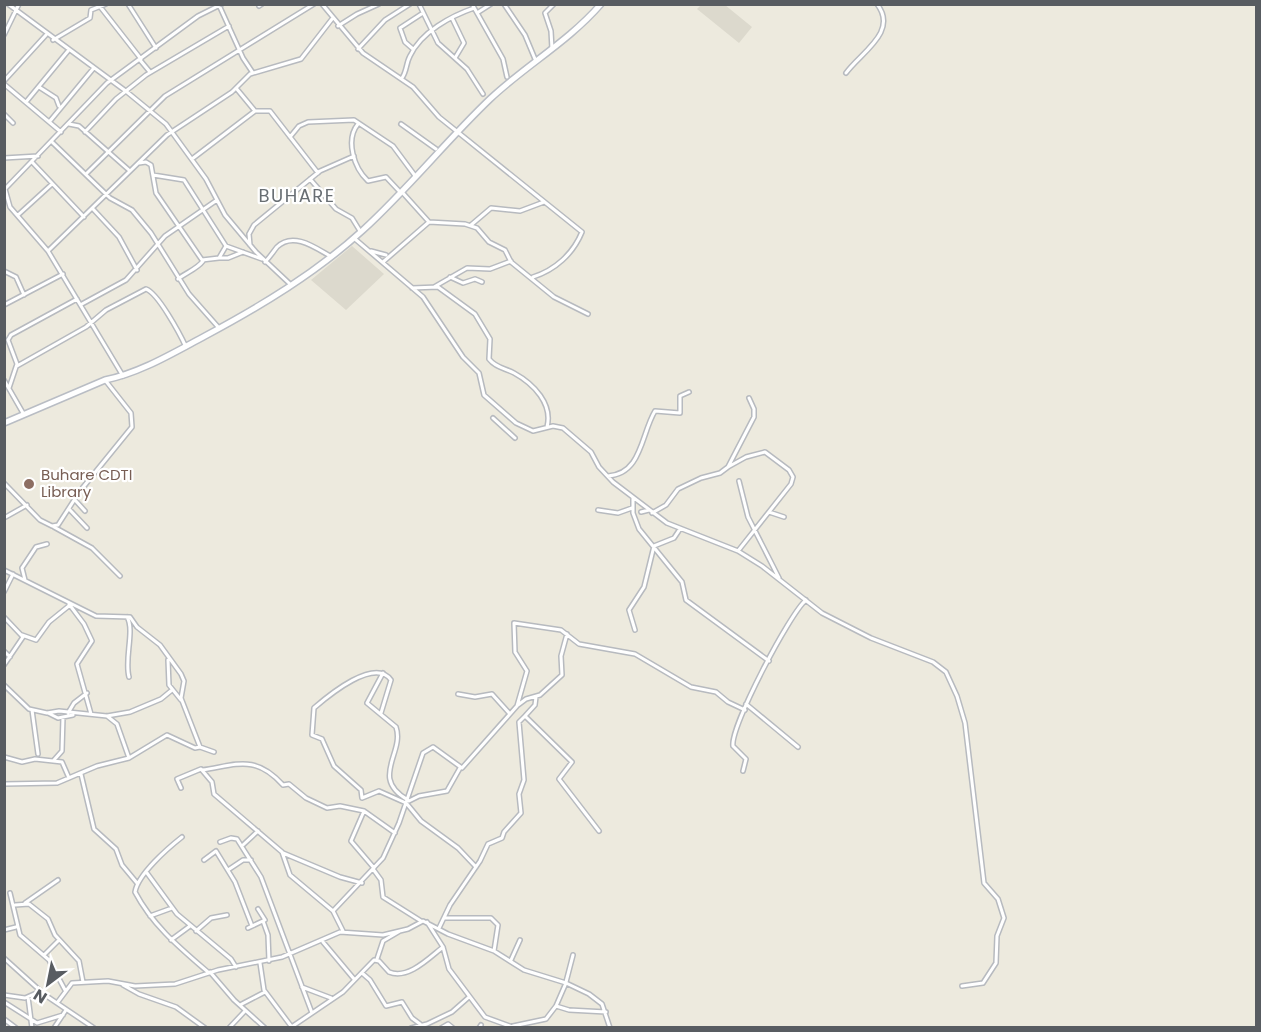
<svg xmlns="http://www.w3.org/2000/svg" width="1261" height="1032" viewBox="0 0 1261 1032" font-family="Poppins,sans-serif">
  <style>
    .education { fill: #dcd9cd }
    .lines { fill: none; stroke-linecap: round; stroke-linejoin: round }
    .street-casing { stroke: #b7babf; stroke-width: 6 }
    .secondary-casing { stroke: #b9bdc4; stroke-width: 8 }
    .street { stroke: #fff; stroke-width: 3 }
    .secondary { stroke: #fff; stroke-width: 5 }
    .education-dot { fill: #8d6e63; stroke: #fff; stroke-width: 2 }
    .labels { text-anchor: middle; stroke-width: 4.5; stroke-linejoin: round; paint-order: stroke }
    .education-label { font-size: 15px; fill: #785e54; stroke: #fff; text-anchor: start }
    .quarter-label { font-size: 18px; letter-spacing: 1.5px; fill: #686e73; stroke: #fff }
  </style>
  <rect width="100%" height="100%" fill="#edeade"/>
  <path class="education" d="M 701,5 L 725,5 L 752,27 L 739,43 L 697,9 Z
    M 352,246 L 384,274 L 346,310 L 311,280 Z"/>
  <g class="lines">
    <defs>
      <path id="street" d="M 8,4 L 127,92 L 166,124 L 206,179 L 225,215 L 256,252 L 290,284
        M 98,4 L 141,59
        M 128,4 L 156,48
        M 322,4 L 363,53 L 413,87 L 439,117 L 582,232 C 573,254 555,270 533,277
        M 419,4 L 438,43 L 467,69 L 483,94
        M 472,4 L 503,59 L 507,77
        M 504,4 L 525,35 L 535,59
        M 219,5 L 243,58 L 253,73
        M 259,6 L 262,4
        M 477,13 L 491,4
        M 452,18 L 464,43 L 455,58
        M 338,26 L 357,14 L 379,4
        M 4,35 L 19,4
        M 53,40 L 90,18 L 91,10 L 106,4
        M 358,49 L 385,20 L 410,4
        M 413,49 L 405,42 L 400,28 L 423,13
        M 552,49 L 551,31 L 545,13 L 554,4
        M 140,60 L 150,72
        M 846,73 C 860,53 899,32 877,4
        M 402,78 C 407,71 406,63 410,56 C 421,32 451,16 474,8
        M 4,81 L 46,35
        M 4,84 L 61,132
        M 39,87 L 56,98 L 59,106
        M 236,88 L 255,111 L 270,111 L 318,173
        M 26,102 L 68,51
        M 4,114 L 13,123
        M 50,121 L 93,69
        M 69,124 L 79,126 L 130,171
        M 358,124 C 345,140 354,168 368,181 L 386,177 L 401,193
        M 401,124 L 436,149
        M 85,132 L 116,99 L 146,75 L 229,26
        M 290,137 L 299,126 L 308,122 L 354,120 L 393,146 L 416,177
        M 52,142 L 110,198 L 132,210 L 151,233 L 189,294 L 219,328
        M 4,158 L 38,156
        M 192,159 L 255,111
        M 32,162 L 84,217
        M 139,163 L 146,162 L 151,165 L 156,193 L 202,260 L 219,258 L 226,246 L 262,259
        M 86,174 L 165,96 L 314,4
        M 153,175 L 184,180 L 226,246
        M 310,179 L 336,209 L 352,218 L 360,231
        M 402,192 L 429,222 L 465,224 L 477,228 L 489,242 L 505,250 L 511,262 L 554,297 L 588,314
        M 93,209 L 119,237 L 137,270
        M 18,215 L 52,184
        M 471,225 L 491,208 L 520,211 L 544,202
        M 355,239 L 423,297 L 463,357 L 479,373 L 484,395 L 516,423 L 533,431 L 553,426 L 563,428 L 591,452 L 599,467 L 613,482 L 667,523 L 738,551 L 762,566 L 822,613 L 871,638 L 933,662 L 946,672 L 957,696 L 965,723 L 984,883 L 998,899 L 1004,918 L 997,936 L 996,963 L 983,983 L 962,986
        M 250,245 L 249,234 L 254,225 L 320,171 L 354,156
        M 48,251 L 167,135 L 232,92 L 250,74 L 301,59 L 332,19
        M 371,251 L 386,255
        M 219,258 L 228,258 L 243,252
        M 265,262 C 270,257 273,252 277,247 C 293,231 316,248 330,256
        M 383,262 L 429,222
        M 4,271 L 16,277 L 24,295
        M 450,277 L 463,283 L 475,279 L 482,282
        M 178,279 C 187,272 197,269 203,261
        M 434,287 L 467,268 L 490,269 L 511,261
        M 412,288 L 438,287 L 475,314 L 490,339 L 489,359 C 496,368 505,368 514,373 C 534,384 553,404 547,427
        M 82,304 L 126,280 L 165,236 L 217,200
        M 4,305 L 63,274
        M 17,366 L 86,327 L 106,310 L 146,289 C 158,293 180,334 186,347
        M 123,376 L 48,251 L 10,207 L 5,189 L 107,83 L 198,16 L 222,4
        M 4,380 L 23,413
        M 9,388 L 17,364 L 8,340 L 11,335 L 77,299
        M 493,418 L 515,438
        M 728,467 L 746,457 L 765,452 L 789,470 L 793,477 L 791,484 L 738,551
        M 608,476 C 642,474 641,434 655,411 L 680,413 L 680,396 L 689,392
        M 739,481 L 748,517 L 779,578
        M 4,483 L 40,520 L 52,526 L 58,525 L 80,491 L 132,427 L 131,413 L 105,380
        M 633,498 L 633,513 L 639,529 L 682,582 L 686,600 L 769,661
        M 75,500 L 85,511
        M 69,509 L 87,528
        M 598,510 L 618,513 L 632,508
        M 641,512 L 649,510
        M 769,512 L 784,517
        M 652,513 L 666,505 L 678,489 L 701,478 L 720,473 L 728,467 L 754,417 L 754,409 L 749,398
        M 4,518 L 27,505
        M 54,527 L 92,548 L 120,576
        M 4,570 L 96,616 L 130,617 L 137,627 L 160,645 L 181,674 L 184,681 L 181,698 L 200,747 L 214,752
        M 25,580 L 22,568 L 36,547 L 47,544
        M 4,592 L 13,574
        M 69,604 L 84,624 L 92,641 L 77,664 L 91,714
        M 4,617 L 23,637 L 4,665
        M 127,617 C 135,630 124,659 129,677
        M 635,630 L 629,610 L 644,587 L 654,546 L 674,538 L 680,529
        M 22,635 L 36,640 L 49,622 L 70,605
        M 4,651 L 10,657
        M 168,660 L 169,685 L 181,700
        M 383,673 L 367,703 L 396,727 C 405,753 369,778 408,800
        M 4,685 L 29,709 L 47,713 L 59,711 L 107,716 L 130,712 L 161,699 L 172,690
        M 458,694 L 475,697 L 492,694 L 510,714
        M 536,697 L 535,705 L 525,716 L 572,762 L 559,779 L 599,831
        M 746,704 L 798,747
        M 518,705 L 526,699 L 540,695 L 562,675 L 561,656 L 567,634
        M 32,710 L 38,754
        M 48,713 L 58,718 L 73,715
        M 68,713 L 74,703 L 87,693
        M 381,713 L 391,680 C 375,657 329,695 314,708 L 312,735 L 322,739 L 334,766 L 361,790 L 362,798 L 379,791 L 406,803
        M 107,716 L 117,724 L 129,758
        M 4,757 L 22,762 L 35,759 L 62,762 L 69,778
        M 54,760 L 62,751 L 63,717
        M 202,770 C 237,765 255,754 283,785 L 289,784 L 306,798 L 327,808 L 340,806 L 364,811 L 395,833
        M 743,771 L 746,759 L 733,746 C 730,727 790,613 806,600
        M 81,774 L 94,829 L 116,849 L 122,865 L 137,883
        M 4,784 L 57,783 L 97,766 L 129,758 L 167,735 L 195,748 L 200,747
        M 181,788 L 177,779 L 201,769 L 212,782 L 214,794 L 282,852 L 290,875 L 333,911
        M 409,801 L 419,796 L 447,791 L 460,768
        M 407,804 L 421,821 L 458,848 L 476,867
        M 364,811 L 351,841 L 374,868
        M 182,837 C 168,848 138,874 135,892 C 153,926 180,948 209,973
        M 220,842 L 231,838 L 237,839 L 261,877 L 312,1013
        M 243,845 L 258,831
        M 283,853 L 340,877 L 362,883
        M 204,860 L 216,851 L 235,882 L 252,926
        M 373,869 L 381,880 L 383,897 L 421,921
        M 228,870 L 243,860 L 251,860
        M 147,873 L 177,914 L 231,959 L 236,967
        M 10,893 L 20,935 L 49,960 L 65,990
        M 25,903 L 58,880
        M 15,905 L 29,904 L 48,919 L 55,935 L 79,961 L 83,982
        M 150,916 L 172,908
        M 444,918 L 491,918 L 498,925 L 494,951
        M 263,921 L 268,935 L 269,961
        M 427,922 L 443,947 L 449,969 L 485,1017 L 515,1028
        M 248,928 L 265,920 L 258,909
        M 439,928 L 450,905 L 480,861 L 488,844 L 502,838 L 504,832 L 521,813 L 519,794 L 524,780 L 519,722 L 525,716
        M 4,930 L 16,927
        M 196,931 L 211,918 L 227,915
        M 343,931 L 333,911 L 383,858 L 399,823 L 423,753 L 433,747 L 462,768 L 517,706 L 527,671 L 515,652 L 514,623 L 561,630 L 579,644 L 635,654 L 691,687 L 716,692 L 728,702 L 745,710
        M 171,940 L 190,926
        M 323,942 L 354,979
        M 44,955 L 59,940
        M 4,958 L 45,995 L 94,1028
        M 377,959 L 383,941 L 400,931
        M 511,960 L 520,940
        M 260,963 L 264,990 L 291,1026
        M 210,972 L 234,1000 L 265,1028
        M 362,973 L 370,980 L 386,1006 L 402,1002 L 412,1018 L 420,1024
        M 566,982 L 573,955
        M 123,985 L 139,994 L 176,1007 L 205,1028
        M 302,987 L 331,998
        M 4,995 L 25,998 L 41,991
        M 28,997 L 32,1028
        M 4,1002 L 37,1023 L 63,1015
        M 57,1003 L 72,983 L 108,981 L 135,986 L 175,984 L 218,970 L 282,957 L 340,932 L 383,935 L 408,929 L 423,921 L 448,934 L 494,951 L 524,970 L 566,983 L 589,994 L 602,1004 L 610,1028
        M 240,1005 L 265,992
        M 556,1006 L 569,1010 L 606,1012
        M 4,1019 L 16,1028
        M 513,1026 L 546,1019 L 556,1006 L 566,983
        M 54,1028 L 66,1010
        M 229,1028 L 245,1011
        M 290,1028 L 343,992 L 374,960 L 379,961 L 389,972 C 408,980 429,958 443,947
        M 411,1028 L 427,1024 L 452,1012 L 469,997
        M 441,1028 L 448,1024 L 453,1028
        M 479,1028 L 481,1025"/>
      <path id="secondary" d="M 4,423 L 105,380 C 140,373 173,353 205,336 C 261,306 316,273 363,230 C 408,189 446,141 490,99 C 526,65 568,42 601,4"/>
    </defs>
    <use href="#street" class="street-casing"/>
    <use href="#secondary" class="secondary-casing"/>
    <use href="#street" class="street"/>
    <use href="#secondary" class="secondary"/>
  </g>
  <circle class="education-dot" cx="29" cy="484" r="6"/>
  <g class="labels">
    <g class="education-label">
      <text x="41" y="480">Buhare CDTI<tspan x="41" dy="17">Library</tspan></text>
    </g>
    <g class="quarter-label">
      <text x="297" y="202">BUHARE</text>
    </g>
  </g>
  <rect width="1261" height="1032" fill="none" stroke="#585c61" stroke-width="12"/>
  <g transform="translate(48 984) rotate(212)" stroke="#ffffff" stroke-width="4.5" paint-order="stroke">
  <path d="M0-4.5L10 22L0 15L-10 22Z" fill="#585c61"/>
  <text y="-9" font-size="16" font-weight="bold" text-anchor="middle" fill="#585c61">N</text>
  </g>
</svg>
